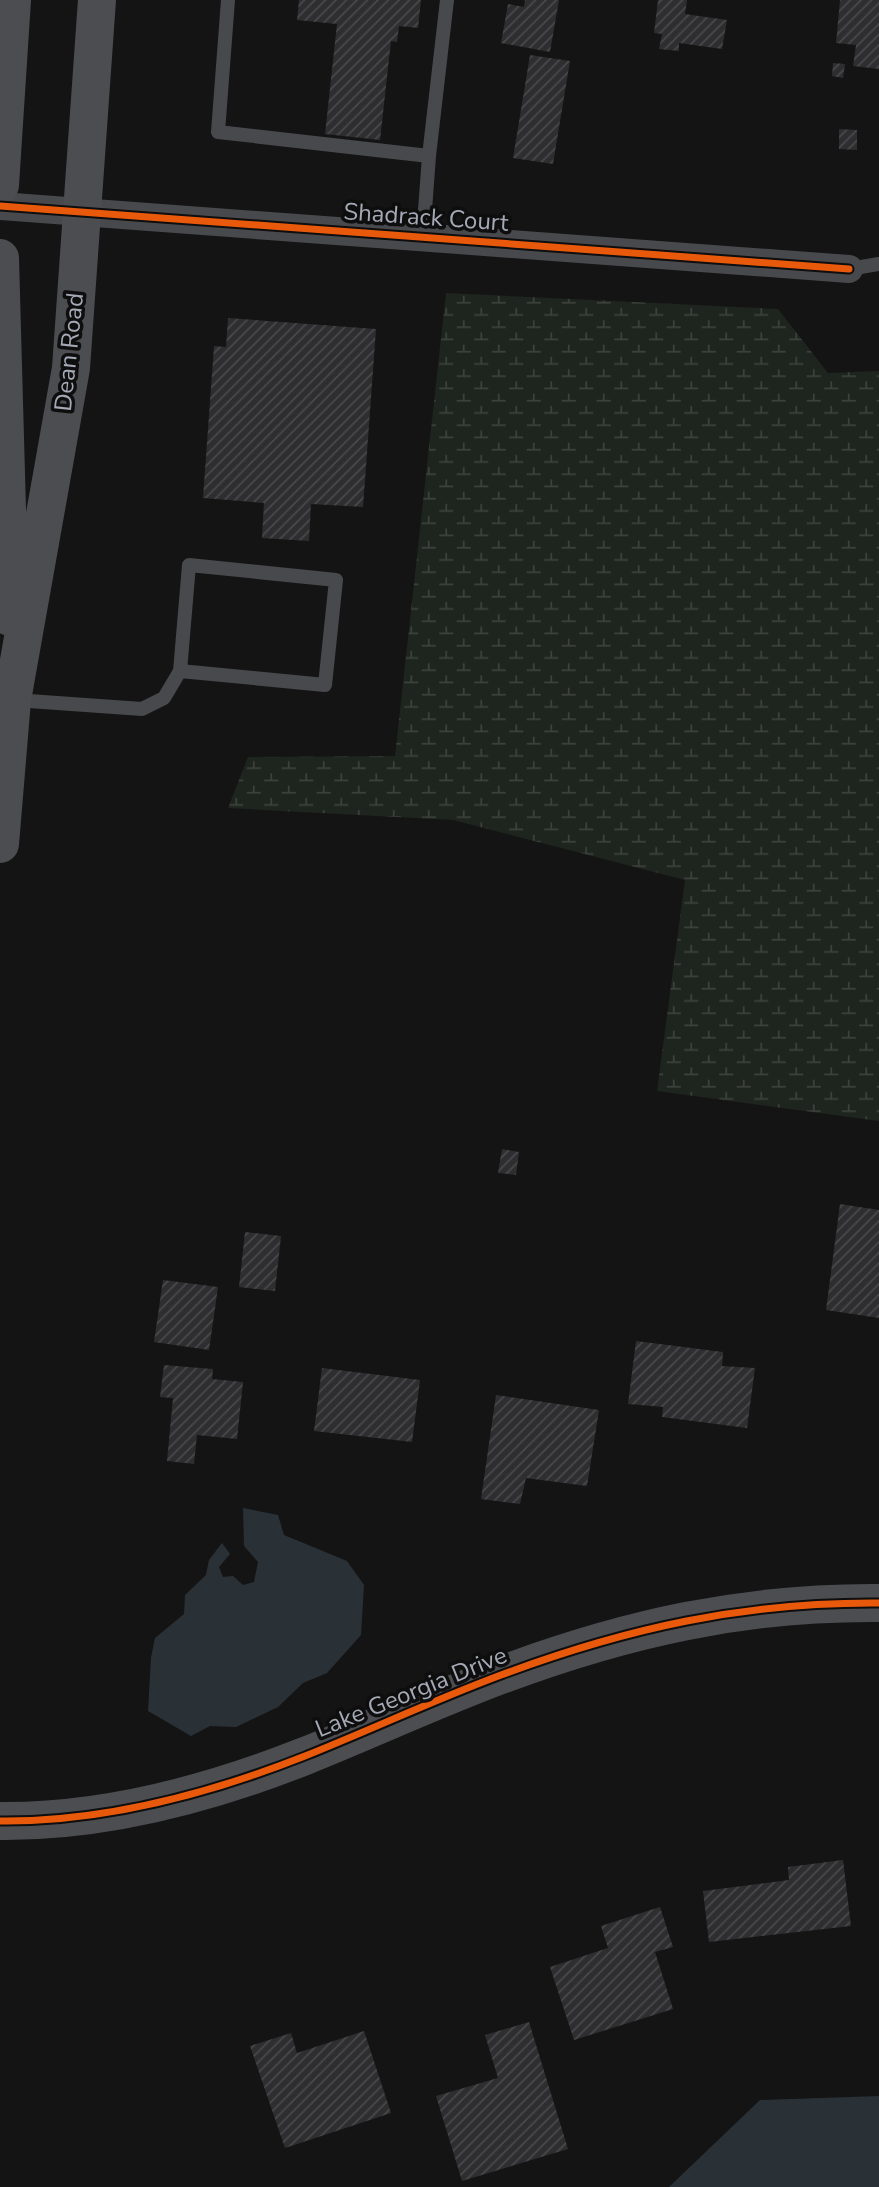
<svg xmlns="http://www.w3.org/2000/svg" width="879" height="2187" viewBox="0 0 879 2187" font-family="'Nunito Sans',sans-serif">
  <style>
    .wetland { fill: url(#wetland-marsh) }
    .water { fill: #293137 }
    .building { fill: url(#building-hatch) }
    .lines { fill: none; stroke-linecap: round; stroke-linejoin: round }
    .lane { stroke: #48494c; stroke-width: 14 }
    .street { stroke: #48494c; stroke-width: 28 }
    .secondary { stroke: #4c4d50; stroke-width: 38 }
    .cycleway-casing { stroke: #0e0e0f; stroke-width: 11 }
    .cycleway { stroke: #e8590c; stroke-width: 7 }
    .labels { text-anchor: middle; stroke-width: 7; stroke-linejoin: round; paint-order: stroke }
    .street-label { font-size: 24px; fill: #a4a9b5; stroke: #0e0e0f }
  </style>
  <defs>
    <pattern id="wetland-marsh" width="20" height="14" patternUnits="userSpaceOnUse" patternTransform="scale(1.75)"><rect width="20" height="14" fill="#1e241e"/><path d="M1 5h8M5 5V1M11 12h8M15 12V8" fill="none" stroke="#3c413c"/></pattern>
    <pattern id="building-hatch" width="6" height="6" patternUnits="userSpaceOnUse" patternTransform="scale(1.75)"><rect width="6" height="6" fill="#2e2e30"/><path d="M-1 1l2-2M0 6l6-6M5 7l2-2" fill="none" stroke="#49494c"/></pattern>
  </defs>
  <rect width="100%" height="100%" fill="#141414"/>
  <path class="wetland" d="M 446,293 L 778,309 L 828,373 L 879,371 L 879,1121 L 657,1091 L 685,880 L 453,820 L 228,808 L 248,757 L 395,756 Z"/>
  <path class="water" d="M 243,1508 L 278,1515 L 284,1535 L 347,1561 L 364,1585 L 361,1635 L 327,1673 L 303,1683 L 278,1707 L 236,1727 L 210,1726 L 191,1736 L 148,1711 L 151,1658 L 155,1638 L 184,1614 L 185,1595 L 206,1575 L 209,1560 L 222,1543 L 230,1554 L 219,1567 L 223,1577 L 233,1576 L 243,1585 L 254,1582 L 258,1562 L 244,1546 Z
    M 879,2096 L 879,2187 L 669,2187 L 760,2100 Z"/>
  <path class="building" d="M 299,0 L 421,0 L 418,28 L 399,26 L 397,42 L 391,41 L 380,140 L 325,134 L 337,24 L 297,20 Z
    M 525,0 L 559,0 L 550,52 L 501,43 L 508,4 L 524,7 Z
    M 658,0 L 687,0 L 685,14 L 727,20 L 722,49 L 679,43 L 679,51 L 659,49 L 662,34 L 654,33 Z
    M 840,0 L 879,0 L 879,69 L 853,66 L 856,45 L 836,43 Z
    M 530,55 L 570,61 L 553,164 L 513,158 Z
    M 833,63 L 845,64 L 843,78 L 832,76 Z
    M 839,129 L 857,130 L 857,150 L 839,149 Z
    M 228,318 L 376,329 L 363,507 L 311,504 L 309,541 L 262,538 L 264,503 L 203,498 L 214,346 L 226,347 Z
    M 502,1149 L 519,1152 L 516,1175 L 498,1173 Z
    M 840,1204 L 879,1210 L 879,1318 L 826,1310 Z
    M 245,1232 L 281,1236 L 275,1291 L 239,1287 Z
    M 163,1280 L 218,1287 L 209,1350 L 154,1342 Z
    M 636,1341 L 723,1352 L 722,1366 L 755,1368 L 747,1428 L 662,1417 L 663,1407 L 628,1404 Z
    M 164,1365 L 213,1369 L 212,1379 L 243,1382 L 237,1439 L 197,1435 L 194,1464 L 167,1461 L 173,1398 L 160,1397 Z
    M 322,1368 L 420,1380 L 412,1442 L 314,1431 Z
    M 496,1395 L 599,1410 L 587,1486 L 526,1478 L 520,1504 L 481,1499 Z
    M 843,1860 L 851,1926 L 709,1942 L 703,1891 L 789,1880 L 788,1867 Z
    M 660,1907 L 673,1947 L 655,1952 L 673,2009 L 574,2040 L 550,1967 L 608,1948 L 601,1926 Z
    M 529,2022 L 568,2149 L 462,2181 L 436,2096 L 498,2078 L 485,2035 Z
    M 364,2031 L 391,2113 L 285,2148 L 250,2046 L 291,2033 L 297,2053 Z"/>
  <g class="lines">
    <path class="lane" d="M 228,0 L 218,132 L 429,156
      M 423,237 L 429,156 L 447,0
      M 849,269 L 879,264
      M 15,700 L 142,709 L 164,698 L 180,671 L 189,565 L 336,580 L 325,685 L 180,671"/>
    <path class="street" d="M 0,206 L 849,269"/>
    <path class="secondary" d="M 0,185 L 12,0
      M 0,258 L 10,617
      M 0,844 L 12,700 L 71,368 L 97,0
      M 0,1821 C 103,1822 209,1794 305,1756 C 370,1730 434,1700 501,1675 C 627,1628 744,1602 879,1603"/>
    <defs>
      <path id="cycleway" d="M 0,206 L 849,269
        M 0,1821 C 103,1822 209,1794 305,1756 C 370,1730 434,1700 501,1675 C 627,1628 744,1602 879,1603"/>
    </defs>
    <use href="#cycleway" class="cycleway-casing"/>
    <use href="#cycleway" class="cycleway"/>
  </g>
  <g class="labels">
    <g class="street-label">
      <text transform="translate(426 217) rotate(4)" y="8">Shadrack Court</text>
      <text transform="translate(69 352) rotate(-84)" y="8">Dean Road</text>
      <text transform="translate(411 1692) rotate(-22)" y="8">Lake Georgia Drive</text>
    </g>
  </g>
</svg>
